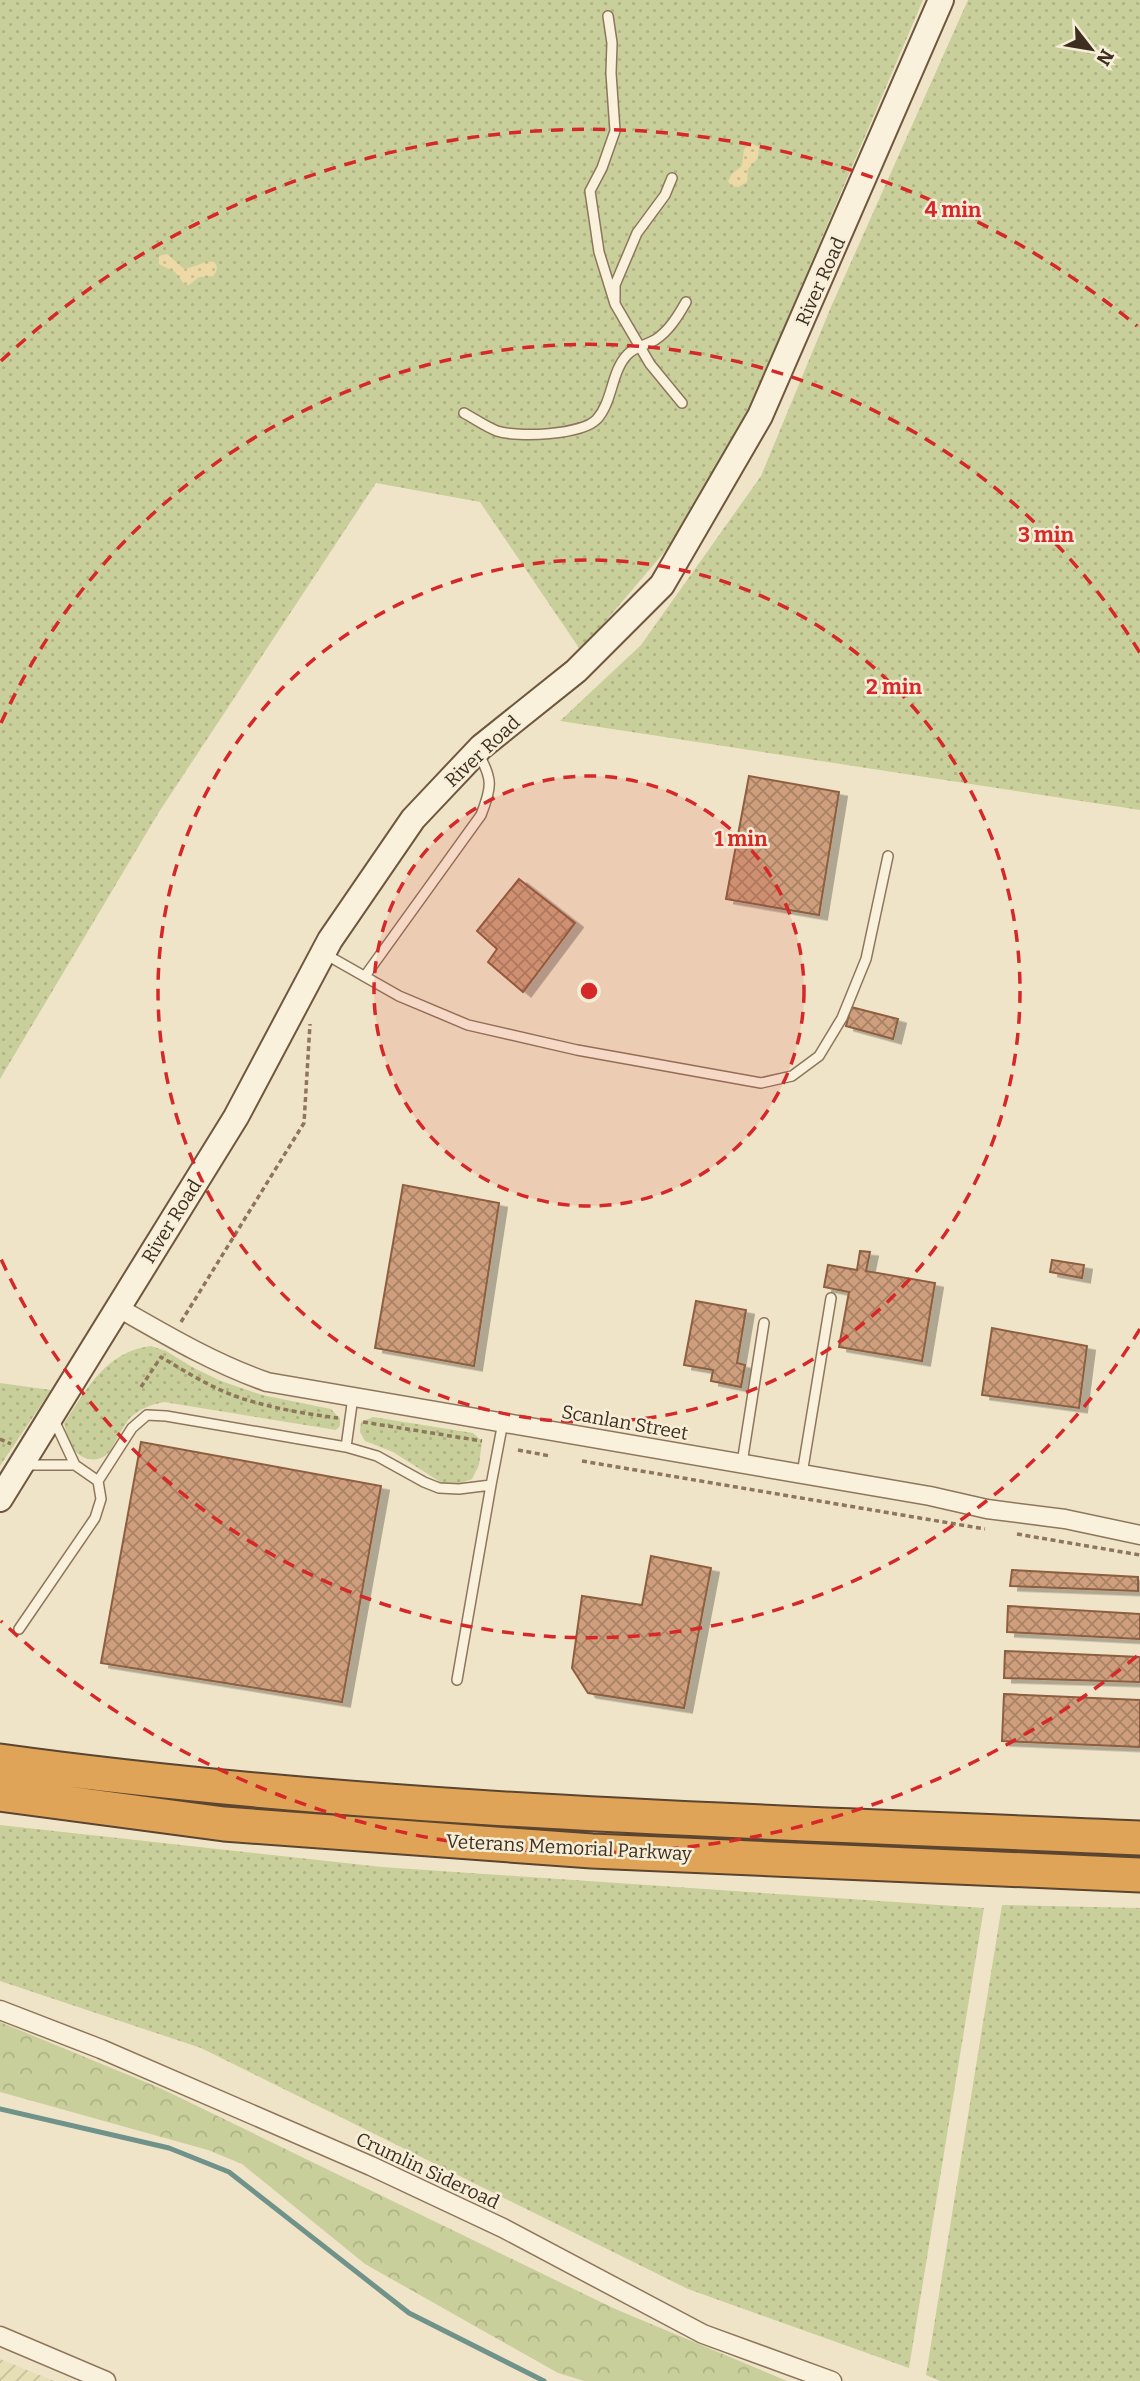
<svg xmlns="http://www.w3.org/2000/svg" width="1140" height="2381" viewBox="0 0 1140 2381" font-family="Bitter,serif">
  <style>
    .farmland { fill: url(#farmland-furrows) }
    .grass { fill: url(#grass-dots) }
    .forest { fill: url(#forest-crowns) }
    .sand { fill: url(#sand-dots) }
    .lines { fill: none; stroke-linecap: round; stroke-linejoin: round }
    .stream { stroke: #6f938a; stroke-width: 5 }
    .building { fill: url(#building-cross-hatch); stroke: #8d5f41; stroke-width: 2; filter: url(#shadow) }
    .lane-casing { stroke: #8d765c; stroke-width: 12 }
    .street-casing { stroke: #8d765c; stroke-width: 21 }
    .secondary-casing { stroke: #6f573f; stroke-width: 28 }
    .highway-casing { stroke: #5b4430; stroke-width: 37 }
    .path { stroke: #8d765c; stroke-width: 3.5; stroke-dasharray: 5 3.5; stroke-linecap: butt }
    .lane { stroke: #faf1dc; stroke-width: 9 }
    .street { stroke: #faf1dc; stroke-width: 18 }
    .secondary { stroke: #faf1dc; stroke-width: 24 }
    .highway { stroke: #e0a458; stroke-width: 33 }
    .ring { fill: none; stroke: #d62828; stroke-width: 3.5; stroke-dasharray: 12 9 }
    .labels { text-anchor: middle; stroke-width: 5; stroke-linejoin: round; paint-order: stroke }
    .street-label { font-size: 19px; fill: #3d2e20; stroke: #f7eed8 }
    .centre { fill: #d62828; stroke: #f7eed8; stroke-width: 3.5 }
    .ring-label { font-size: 21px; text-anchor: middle; font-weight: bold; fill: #d62828; stroke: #f7eed8; stroke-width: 5; stroke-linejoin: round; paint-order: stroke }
  </style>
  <defs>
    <pattern id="farmland-furrows" width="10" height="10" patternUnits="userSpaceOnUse" patternTransform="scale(1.75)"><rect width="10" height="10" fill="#e6deb5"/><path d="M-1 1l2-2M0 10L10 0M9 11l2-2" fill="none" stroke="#c6bf9b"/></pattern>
    <pattern id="grass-dots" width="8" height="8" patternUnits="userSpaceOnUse" patternTransform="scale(1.75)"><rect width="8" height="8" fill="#c9cf9b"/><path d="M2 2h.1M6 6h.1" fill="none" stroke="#aeb285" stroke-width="1.8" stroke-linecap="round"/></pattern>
    <pattern id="forest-crowns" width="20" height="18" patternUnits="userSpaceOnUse" patternTransform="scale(1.75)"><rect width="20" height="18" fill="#c9cf9b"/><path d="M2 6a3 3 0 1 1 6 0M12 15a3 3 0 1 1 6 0" fill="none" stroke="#aeb285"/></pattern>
    <pattern id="sand-dots" width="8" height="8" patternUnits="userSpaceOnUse" patternTransform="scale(1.75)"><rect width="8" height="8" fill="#ecd9a5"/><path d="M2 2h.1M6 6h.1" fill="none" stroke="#cbbb8e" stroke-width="1.8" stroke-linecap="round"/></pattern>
    <pattern id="building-cross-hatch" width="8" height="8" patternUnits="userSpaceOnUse" patternTransform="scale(1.75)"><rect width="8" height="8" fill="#cf9f7d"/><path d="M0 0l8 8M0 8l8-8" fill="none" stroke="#a98266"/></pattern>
    <filter id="shadow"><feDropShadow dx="8" dy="4.5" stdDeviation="0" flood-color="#0004"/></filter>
  </defs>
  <rect width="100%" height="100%" fill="#f0e4c8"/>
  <path class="farmland" d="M 0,2359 L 54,2381 L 0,2381 Z"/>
  <path class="grass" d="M 0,0 L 923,0 L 751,404 L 723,465 L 672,543 L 593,636 L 579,648 L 480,502 L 376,483 L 159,812 L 0,1079 Z
    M 968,0 L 1140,0 L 1140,810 L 560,721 L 641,645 L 761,476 L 831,307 Z
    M 151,1346 L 166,1351 L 192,1367 L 221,1381 L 262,1395 L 331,1409 L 340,1419 L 340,1426 L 336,1430 L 164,1402 C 150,1405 141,1408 130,1418 C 122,1427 117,1440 110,1451 C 100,1464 83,1461 73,1449 C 68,1442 66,1432 64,1423 C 88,1388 105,1352 151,1346 Z
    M 0,1383 L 51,1390 L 0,1466 Z
    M 373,1417 L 473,1433 L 482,1441 L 479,1465 L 472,1479 L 456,1485 L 442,1483 L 393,1452 L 365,1441 L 360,1432 L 361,1422 Z
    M 0,1825 L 382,1867 L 984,1908 L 909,2368 L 688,2289 L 201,2048 L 0,1981 Z
    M 1002,1905 L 1140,1908 L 1140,2381 L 940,2381 L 926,2375 Z"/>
  <path class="forest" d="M 0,2022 L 160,2088 L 613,2308 L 787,2381 L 584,2381 L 558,2373 L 365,2264 L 242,2164 L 208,2150 L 0,2092 Z"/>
  <path class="sand" d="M 751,143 L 759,147 L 758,158 L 748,169 L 747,182 L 738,187 L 731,186 L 728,181 L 732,174 L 742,166 L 744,149 Z
    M 167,254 L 183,268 C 195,269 202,260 214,262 C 219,267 217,272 213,276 L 199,277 L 189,285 L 185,285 L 175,272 L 159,264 L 159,256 Z"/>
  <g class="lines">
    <path class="stream" d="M 0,2109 L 169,2148 L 229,2172 L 409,2313 L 544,2381"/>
  </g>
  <path class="building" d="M 749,776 L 839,792 L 819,915 L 726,899 Z
    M 519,879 L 575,923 L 523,992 L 488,962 L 497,949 L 477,931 Z
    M 851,1007 L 898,1019 L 893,1039 L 846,1026 Z
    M 403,1185 L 499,1203 L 474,1366 L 375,1348 Z
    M 860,1251 L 870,1252 L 866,1271 L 935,1283 L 922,1361 L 839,1347 L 849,1292 L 824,1287 L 828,1265 L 857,1270 Z
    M 1052,1260 L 1084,1265 L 1082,1278 L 1050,1272 Z
    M 696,1301 L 746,1310 L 737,1363 L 745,1365 L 741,1387 L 711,1381 L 713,1370 L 684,1365 Z
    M 992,1328 L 1087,1346 L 1079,1408 L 982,1395 Z
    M 141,1442 L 381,1486 L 342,1702 L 101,1663 Z
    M 651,1556 L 711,1568 L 684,1708 L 588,1693 L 572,1668 L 582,1596 L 642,1605 Z
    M 1012,1570 L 1138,1577 L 1138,1591 L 1010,1586 Z
    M 1008,1606 L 1140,1614 L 1140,1639 L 1007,1632 Z
    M 1005,1651 L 1140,1657 L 1140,1682 L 1004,1678 Z
    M 1004,1694 L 1140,1700 L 1140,1747 L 1002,1741 Z"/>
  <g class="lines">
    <defs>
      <path id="lane" d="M 608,16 L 612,43 L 611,73 L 615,131 L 602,168 L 590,191 L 599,252 L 615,304
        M 672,178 L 665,195 L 637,233 L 615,285 L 615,304 L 650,364 L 682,403
        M 464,413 C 475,419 486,427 497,431 C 518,438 582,435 597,419 C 613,401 611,372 627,355 C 634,347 646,345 655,340 C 669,331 678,316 686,302
        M 325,954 L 399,996 L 468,1025 L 577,1050 L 761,1083 L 792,1076 L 819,1056 L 842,1018 L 866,959 L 888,856
        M 365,976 L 481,815 C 492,787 493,779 478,753
        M 346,1447 L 377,1456 L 424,1482 L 439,1488 L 459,1489 L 491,1485 L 503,1422
        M 742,1463 L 764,1323
        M 26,1465 L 75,1465 L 53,1418
        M 802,1474 L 831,1298
        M 98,1481 L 132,1428 L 147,1415 L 166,1416 L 346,1447 L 353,1397
        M 19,1629 L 95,1518 L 101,1499 L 98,1481 L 75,1465
        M 457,1680 L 491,1485"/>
      <path id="street" d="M 117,1307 C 166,1335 213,1363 267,1382 L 930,1496 L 987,1509 L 1065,1519 L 1140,1535
        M 0,2010 L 101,2049 L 371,2166 L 503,2228 L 703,2334 L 832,2381
        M 0,2336 L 106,2381"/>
      <path id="secondary" d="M 0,1499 L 236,1117 L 330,940 L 413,819 L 481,747 L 576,671 L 662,585 L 760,416 L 941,0"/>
      <path id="highway" d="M 0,1761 C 377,1813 760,1821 1140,1838
        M 0,1794 L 224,1824 L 592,1851 L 1140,1875"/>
    </defs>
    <use href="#lane" class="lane-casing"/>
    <use href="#street" class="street-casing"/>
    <use href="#secondary" class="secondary-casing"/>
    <use href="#highway" class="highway-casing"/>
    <path class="path" d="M 181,1322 L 304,1123 L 310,1024
      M 141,1387 L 161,1357 C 188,1373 216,1391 247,1400 C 277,1409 307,1414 338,1418
      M 363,1422 L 482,1441
      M 0,1439 L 11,1444
      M 518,1450 L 550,1456
      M 582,1461 L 985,1529
      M 1017,1534 L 1140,1555"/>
    <use href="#lane" class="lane"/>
    <use href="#street" class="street"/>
    <use href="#secondary" class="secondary"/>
    <use href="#highway" class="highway"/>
  </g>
  <circle cx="589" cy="991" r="215" fill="#d62828" fill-opacity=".12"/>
  <g class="ring">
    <circle cx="589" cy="991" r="215"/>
    <circle cx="589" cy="991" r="431"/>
    <path d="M1140 1329A646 646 0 0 1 1 1259M1 723A646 646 0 0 1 1140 653"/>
    <path d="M1137 1656A862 862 0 0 1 1 1621M1 361A862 862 0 0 1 1137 326"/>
  </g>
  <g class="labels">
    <g class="street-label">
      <text transform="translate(820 281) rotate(-66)" y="7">River Road</text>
      <text transform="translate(482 751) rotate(-43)" y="7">River Road</text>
      <text transform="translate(171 1221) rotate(-58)" y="7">River Road</text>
      <text transform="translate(625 1422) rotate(10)" y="7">Scanlan Street</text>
      <text transform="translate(569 1847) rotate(3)" y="7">Veterans Memorial Parkway</text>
      <text transform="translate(428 2170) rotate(25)" y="7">Crumlin Sideroad</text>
    </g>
  </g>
  <circle cx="589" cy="991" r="10" class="centre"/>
  <g class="ring-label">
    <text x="953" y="217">4 min</text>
    <text x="1046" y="542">3 min</text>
    <text x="894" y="694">2 min</text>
    <text x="741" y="846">1 min</text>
  </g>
  <g transform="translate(1091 49) rotate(121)" stroke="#f7eed8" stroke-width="5" paint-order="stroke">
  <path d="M0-5L12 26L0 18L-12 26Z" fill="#3d2e20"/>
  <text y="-10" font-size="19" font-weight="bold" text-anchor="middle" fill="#3d2e20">N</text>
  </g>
</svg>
